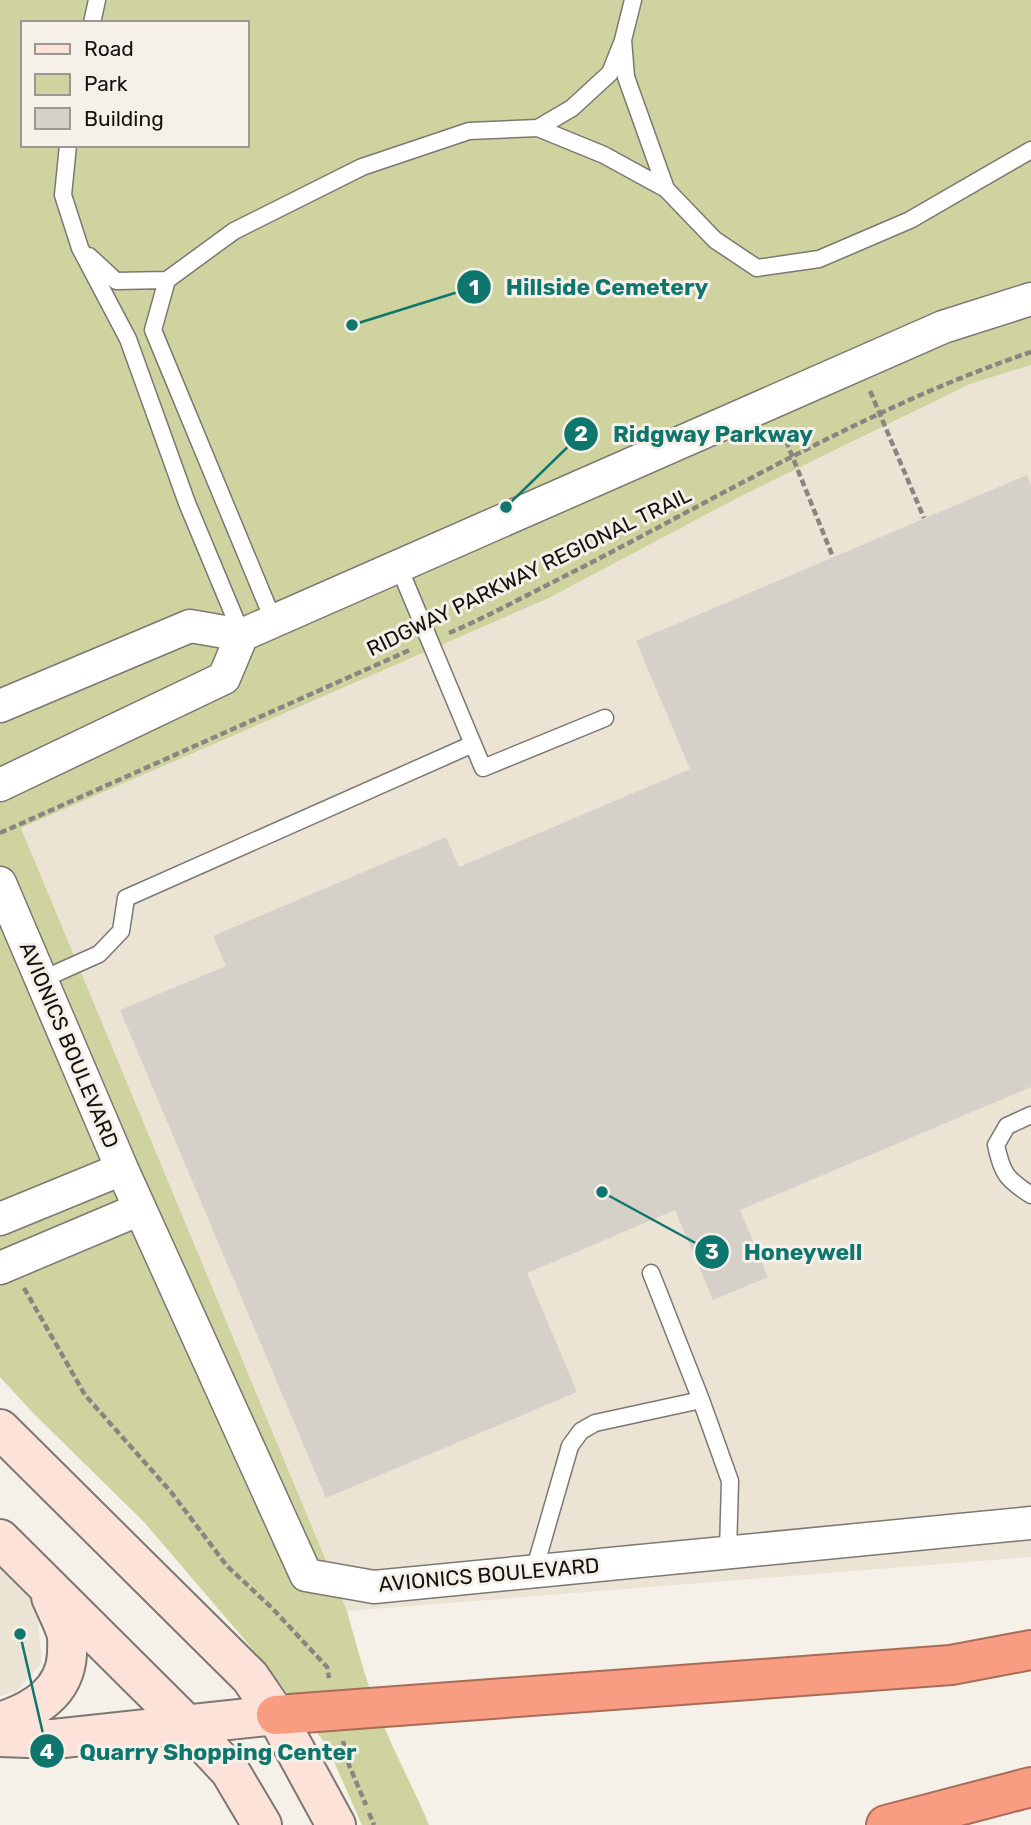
<svg xmlns="http://www.w3.org/2000/svg" width="1031" height="1825" viewBox="0 0 1031 1825" font-family="Rubik,sans-serif">
  <style>
    .built { fill: #ebe4d5 }
    .green { fill: #ced3a0; fill-rule: evenodd }
    .building { fill: #d5d1c9 }
    .lines { fill: none; stroke-linecap: round; stroke-linejoin: round }
    .service-casing { stroke: #7c7871; stroke-width: 19 }
    .minor-casing { stroke: #7c7871; stroke-width: 35 }
    .secondary-casing { stroke: #7c7871; stroke-width: 42 }
    .motorway-casing { stroke: #a86c59; stroke-width: 42 }
    .path { stroke: #898681; stroke-width: 4.5; stroke-dasharray: 7 3.5; stroke-linecap: butt }
    .service { stroke: #fff; stroke-width: 16 }
    .minor { stroke: #fff; stroke-width: 32 }
    .secondary { stroke: #fde2d9; stroke-width: 38 }
    .motorway { stroke: #f89d81; stroke-width: 38 }
    .labels { text-anchor: middle; stroke-width: 6; stroke-linejoin: round; paint-order: stroke }
    .street-label { font-size: 21px; fill: #141210; stroke: #f5f1e9 }
    .leader { fill: none; stroke: #0f766e; stroke-width: 2.5 }
    .callout-dot { fill: #0f766e; stroke: #f5f1e9; stroke-width: 2.5 }
    .mark-label { font-size: 21px; text-anchor: middle; font-weight: bold; fill: #fff }
    .callout-label { font-size: 23px; text-anchor: middle; font-weight: bold; fill: #0f766e; stroke: #f5f1e9; stroke-width: 6; stroke-linejoin: round; paint-order: stroke }
  </style>
  <rect width="100%" height="100%" fill="#f5f1e9"/>
  <path class="built" d="M 1031,365 L 1031,1557 L 347,1611 L 21,828 L 549,598 L 743,495 L 970,384 Z
    M 0,1568 L 36,1605 L 42,1663 L 16,1692 L 0,1696 Z"/>
  <path class="green" d="M 0,0 L 1031,0 L 1031,365 L 970,384 L 743,495 L 549,598 L 21,828 L 347,1611 C 358,1651 369,1692 386,1731 C 399,1762 416,1793 429,1825 L 362,1825 L 327,1746 L 267,1666 L 144,1522 L 33,1413 L 0,1377 ZM 23,23 L 247,23 L 247,145 L 23,145 Z"/>
  <path class="building" d="M 1027,475 L 1031,486 L 1031,1087 L 740,1210 L 768,1277 L 713,1300 L 675,1210 L 527,1273 L 577,1392 L 326,1498 L 120,1010 L 226,966 L 213,936 L 446,837 L 459,867 L 690,769 L 636,641 Z"/>
  <g class="lines">
    <defs>
      <path id="service" d="M 633,0 L 623,40 L 626,77 L 666,189
        M 92,23 L 97,0
        M 538,128 L 572,108 L 610,73 L 622,43
        M 68,145 L 63,195 L 80,248 L 128,339 L 187,503 L 242,635
        M 89,256 L 116,281 L 167,280
        M 398,565 L 483,768 L 605,718
        M 274,622 L 153,330 L 167,280 L 234,231 L 362,167 L 469,131 L 538,128 L 604,155 L 666,189 L 715,240 L 757,268 L 819,259 L 910,220 L 1031,150
        M 41,980 L 99,954 L 121,931 L 126,898 L 473,744
        M 1031,1115 L 1007,1126 L 996,1145 C 1002,1173 1006,1179 1031,1195
        M 651,1273 L 701,1400 L 730,1481 L 728,1552
        M 534,1571 L 570,1446 L 581,1431 L 595,1423 L 701,1400"/>
      <path id="minor" d="M 0,706 L 190,626 L 242,635 L 943,327 L 1031,299
        M 0,785 L 224,678 L 242,635
        M 0,883 L 122,1169 L 306,1575 L 374,1587 L 1031,1523
        M 0,1219 L 122,1169
        M 0,1268 L 140,1209"/>
      <path id="secondary" d="M 0,1429 L 250,1677 L 276,1715 L 336,1825
        M 0,1539 L 186,1724 L 230,1771 L 262,1825
        M 0,1722 C 33,1711 65,1693 67,1654 C 67,1647 68,1639 66,1632 C 62,1620 56,1609 51,1597
        M 0,1737 L 54,1739 L 276,1715"/>
      <path id="motorway" d="M 276,1715 L 951,1665 L 1031,1650
        M 886,1825 L 1031,1787"/>
    </defs>
    <use href="#service" class="service-casing"/>
    <use href="#minor" class="minor-casing"/>
    <use href="#secondary" class="secondary-casing"/>
    <use href="#motorway" class="motorway-casing"/>
    <path class="path" d="M 870,391 L 924,518
      M 782,431 L 833,557
      M 449,633 C 487,617 523,597 559,579 C 714,501 865,408 1031,352
      M 0,833 L 412,649
      M 24,1288 L 85,1395 L 171,1492 L 227,1566 L 272,1608 L 327,1667 L 329,1678
      M 343,1741 L 349,1765 L 366,1805
      M 369,1813 L 374,1825"/>
    <use href="#service" class="service"/>
    <use href="#minor" class="minor"/>
    <use href="#secondary" class="secondary"/>
    <use href="#motorway" class="motorway"/>
  </g>
  <g class="labels">
    <g class="street-label">
      <text transform="translate(529 572) rotate(-26)" y="7">RIDGWAY PARKWAY REGIONAL TRAIL</text>
      <text transform="translate(69 1045) rotate(67)" y="7">AVIONICS BOULEVARD</text>
      <text transform="translate(489 1575) rotate(-5)" y="7">AVIONICS BOULEVARD</text>
    </g>
  </g>
  <path class="leader" d="M352 325L474 287M506 507L581 434M602 1192L712 1252M20 1634L47 1751"/>
  <g class="callout-dot">
    <circle cx="352" cy="325" r="7"/>
    <circle cx="506" cy="507" r="7"/>
    <circle cx="602" cy="1192" r="7"/>
    <circle cx="20" cy="1634" r="7"/>
    <circle cx="474" cy="287" r="18"/>
    <circle cx="581" cy="434" r="18"/>
    <circle cx="712" cy="1252" r="18"/>
    <circle cx="47" cy="1751" r="18"/>
  </g>
  <g class="mark-label">
    <text x="474" y="295">1</text>
    <text x="581" y="441">2</text>
    <text x="712" y="1259">3</text>
    <text x="47" y="1759">4</text>
  </g>
  <g class="callout-label">
    <text x="607" y="295">Hillside Cemetery</text>
    <text x="713" y="442">Ridgway Parkway</text>
    <text x="803" y="1260">Honeywell</text>
    <text x="218" y="1760">Quarry Shopping Center</text>
  </g>
  <rect x="21" y="21" width="228" height="126" fill="#f5f1e9" stroke="#9b9892" stroke-width="2"/>
  <rect x="35" y="44" width="35" height="10" fill="#fde2d9" stroke="#9b9892" stroke-width="2"/>
  <text x="84" y="56" font-size="21" fill="#141210">Road</text>
  <rect x="35" y="74" width="35" height="21" fill="#ced3a0" stroke="#9b9892" stroke-width="2"/>
  <text x="84" y="91" font-size="21" fill="#141210">Park</text>
  <rect x="35" y="108" width="35" height="21" fill="#d5d1c9" stroke="#9b9892" stroke-width="2"/>
  <text x="84" y="126" font-size="21" fill="#141210">Building</text>
</svg>
